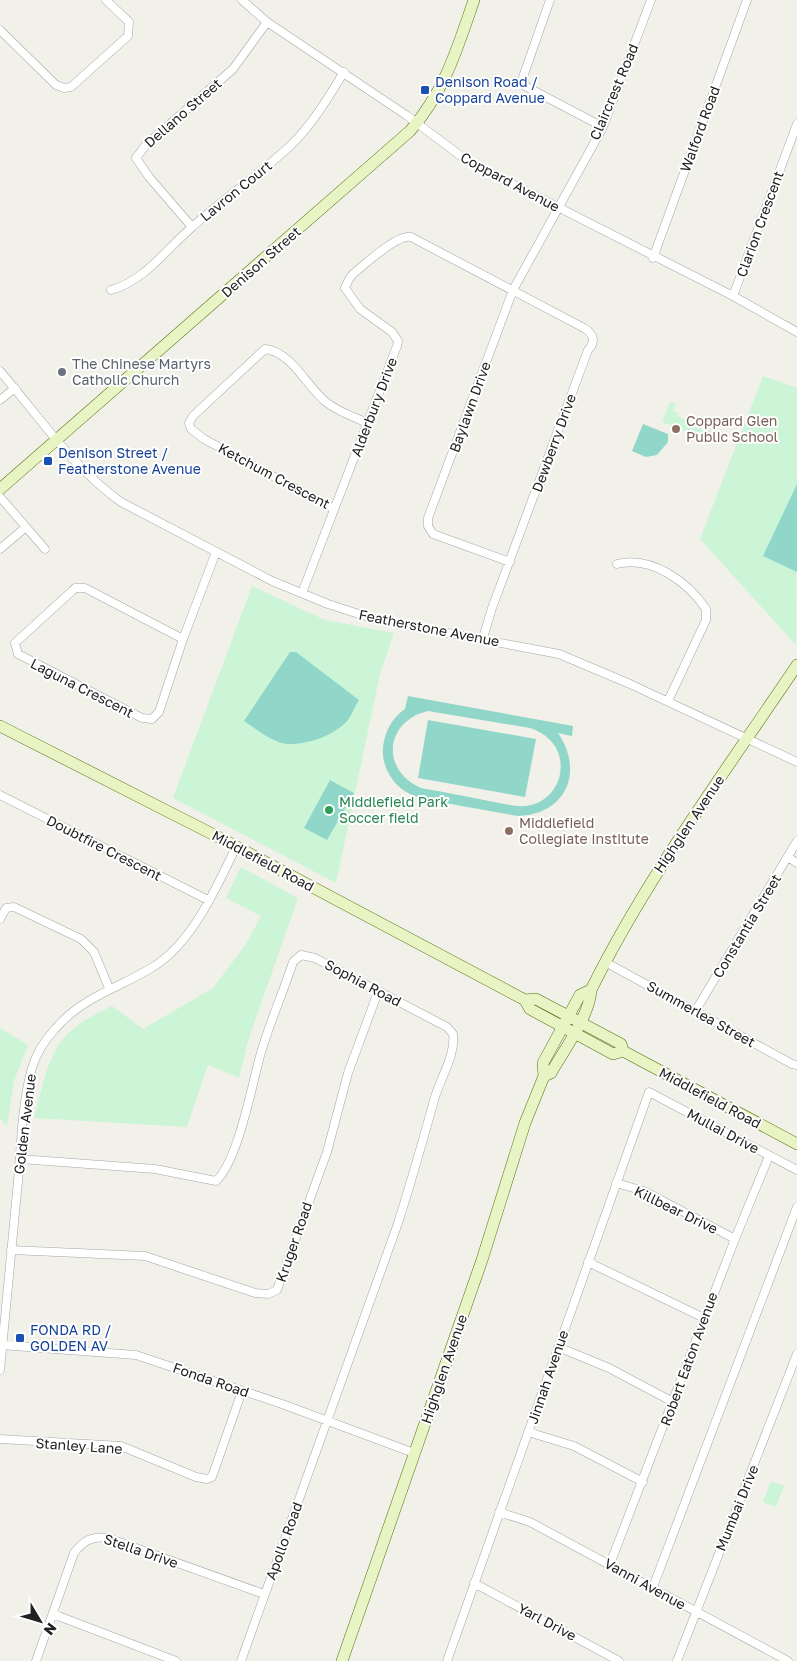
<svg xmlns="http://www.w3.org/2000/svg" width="797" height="1661" viewBox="0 0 797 1661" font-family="'Golos Text',sans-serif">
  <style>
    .park { fill: #ccf5d7 }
    .pitch { fill: #90d7c9; fill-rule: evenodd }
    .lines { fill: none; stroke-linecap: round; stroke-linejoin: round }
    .street-casing { stroke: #a5a5a5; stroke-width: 9 }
    .secondary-casing { stroke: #537010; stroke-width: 12 }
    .street { stroke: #fff; stroke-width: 8 }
    .secondary { stroke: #e8f4c4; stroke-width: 11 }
    .transit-dot { fill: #1a4fb4; stroke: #fff; stroke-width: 2 }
    .worship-dot { fill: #6b7280; stroke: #fff; stroke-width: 2 }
    .education-dot { fill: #8d6e63; stroke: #fff; stroke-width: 2 }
    .leisure-dot { fill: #2e9e5b; stroke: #fff; stroke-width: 2 }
    .labels { text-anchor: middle; stroke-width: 4; stroke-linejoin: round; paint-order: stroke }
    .transit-label { font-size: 14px; fill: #164399; stroke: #fff; text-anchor: start }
    .street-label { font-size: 14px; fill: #212121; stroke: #fff }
    .worship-label { font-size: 14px; fill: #5b616d; stroke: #fff; text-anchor: start }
    .education-label { font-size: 14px; fill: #785e54; stroke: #fff; text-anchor: start }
    .leisure-label { font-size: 14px; fill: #27864d; stroke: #fff; text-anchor: start }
  </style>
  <rect width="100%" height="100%" fill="#f1f0e9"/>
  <path class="park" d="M 763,376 L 797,388 L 796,645 L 700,539 Z
    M 670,402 L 676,404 L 673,411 L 678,413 L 677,416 L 685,419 L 684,422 L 703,430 L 705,425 L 708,426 L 707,429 L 717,433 L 714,442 L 662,422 Z
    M 252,586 L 325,620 L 394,633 L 380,674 L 336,883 L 173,798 Z
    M 241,867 L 298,898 L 248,1041 L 239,1078 L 208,1065 L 187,1127 L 34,1118 C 41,1094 47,1056 64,1038 C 77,1023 95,1014 112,1006 L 143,1029 L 213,988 L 246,944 L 261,916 L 226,898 Z
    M 0,1028 L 28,1045 L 14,1081 L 7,1126 L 0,1118 Z
    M 771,1481 L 784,1486 L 776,1507 L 763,1502 Z"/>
  <path class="pitch" d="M 643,424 L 668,434 L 668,442 L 657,455 L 646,457 L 632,451 Z
    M 797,484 L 797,572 L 763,556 Z
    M 290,652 L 296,652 L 359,700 C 355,706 352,714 348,720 C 335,735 308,745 288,744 C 273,743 256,729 244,721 Z
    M 408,696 L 573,726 L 572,736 L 558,733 C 584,771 567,814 518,816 C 496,812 473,808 451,804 C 437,801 422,800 410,794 C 393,786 381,766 383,747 C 385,731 392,718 405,709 ZM 428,711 L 530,728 C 545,733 557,743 560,759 C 564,781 550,803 526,806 C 514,807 501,803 489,801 C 466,796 443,792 421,788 C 380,770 385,721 428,711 Z
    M 428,720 L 536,739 L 525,797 L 418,778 Z
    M 330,780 L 354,793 L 327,840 L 304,828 Z"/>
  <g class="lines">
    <defs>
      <path id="street" d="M 242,0 L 267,22 L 406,115 L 469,162 L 733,296 L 797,332
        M 550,0 L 523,77 L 525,86 L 603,127
        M 0,30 L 56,85 L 64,88 L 71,87 L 128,36 L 129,22 L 106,0
        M 192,227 L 149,177 L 136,158 L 146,145 L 233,69 L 267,22
        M 653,258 L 747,0
        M 111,290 C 144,281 166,250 191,228 C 223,199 259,175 290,146 C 312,125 328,98 344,72
        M 733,296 L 797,124
        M 0,371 C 38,415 73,468 121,502 L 272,581 L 328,604 L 374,619 L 559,654 L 630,684 L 797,762
        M 0,400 L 15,388
        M 0,497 L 45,549
        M 334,509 L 204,439 L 191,429 L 189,423 L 193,416 L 265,349 C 292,352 306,386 326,402 C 338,412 354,417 368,423
        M 0,549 L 26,527
        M 510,562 L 433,534 L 428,526 L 428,518 L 513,290 L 603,127 L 651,0
        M 617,564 C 651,555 688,582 706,609 L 706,620 L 668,701
        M 302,593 L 397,346 L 398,341 L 392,332 L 360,309 L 345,288 C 347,283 349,278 353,274 C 364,265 397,234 411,237 L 584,328 C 594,334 596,342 588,350 L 492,608 L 483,638
        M 183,639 L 85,588 L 75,588 L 72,591 L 15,643 L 18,654 L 142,718 L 152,719 L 159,712 L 183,639 L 216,552
        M 0,795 L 208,900
        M 788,857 L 797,863
        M 0,919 L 6,908 L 14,907 L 81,939 L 94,952 L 109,988
        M 605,962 L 792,1064 L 797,1065
        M 696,1010 L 797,841
        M 20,1159 L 155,1169 L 216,1181 C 238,1161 252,1085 260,1056 C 269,1024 283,993 293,962 L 301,955 L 315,958 L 447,1027 L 453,1034 C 456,1054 441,1077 435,1097 C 423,1140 411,1183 397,1226 L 241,1661
        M 616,1183 L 644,1191 L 735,1239
        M 11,1250 L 145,1256 L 255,1293 L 268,1294 L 277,1290 L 327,1152 L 348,1073 L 378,992
        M 588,1262 L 704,1318
        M 0,1345 L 136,1355 L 282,1404 L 414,1453
        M 558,1347 L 609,1368 L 673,1402
        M 0,1370 C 6,1307 12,1244 18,1181 C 21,1145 22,1103 32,1068 C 36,1054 45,1040 55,1029 C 82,997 119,988 153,967 C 193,942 216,888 236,847
        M 528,1432 L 574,1446 L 643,1482
        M 0,1439 L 121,1446 L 196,1477 L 207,1479 L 212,1477 L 242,1391
        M 499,1512 L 530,1522 L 788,1661
        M 610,1564 L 735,1239 L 769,1156
        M 474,1583 L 619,1661
        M 653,1587 L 797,1207
        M 53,1614 L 176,1661
        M 36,1661 L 74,1553 C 84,1540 92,1536 108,1538 L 264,1594
        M 447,1661 L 649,1092 L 797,1170
        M 677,1661 L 797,1354"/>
      <path id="secondary" d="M 0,489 L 410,131 C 445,91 457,49 474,0
        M 0,726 L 224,840 L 525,1000 L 530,1009 L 613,1054 L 623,1051 L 797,1144
        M 525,1000 L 536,999 L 621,1044 L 623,1051
        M 544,1076 L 551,1073 C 564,1050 590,1015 591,990 C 648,875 726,771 797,665
        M 342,1661 L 482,1260 L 525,1123 L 544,1076 L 543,1063 L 580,995 L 591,990"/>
    </defs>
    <use href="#street" class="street-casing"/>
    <use href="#secondary" class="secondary-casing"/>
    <use href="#street" class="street"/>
    <use href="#secondary" class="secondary"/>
  </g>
  <g class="transit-dot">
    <rect x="420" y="85" width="10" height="10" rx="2.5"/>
    <rect x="43" y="456" width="10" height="10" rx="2.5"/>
    <rect x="15" y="1333" width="10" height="10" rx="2.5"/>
  </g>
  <circle class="worship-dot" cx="62" cy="372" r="5"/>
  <g class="education-dot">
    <circle cx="676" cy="429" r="5"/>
    <circle cx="509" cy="831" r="5"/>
  </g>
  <circle class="leisure-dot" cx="329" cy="810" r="5"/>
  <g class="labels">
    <g class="transit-label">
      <text x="435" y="87">Denison Road /<tspan x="435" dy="16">Coppard Avenue</tspan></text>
      <text x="58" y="458">Denison Street /<tspan x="58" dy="16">Featherstone Avenue</tspan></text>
      <text x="30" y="1335">FONDA RD /<tspan x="30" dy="16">GOLDEN AV</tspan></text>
    </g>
    <g class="street-label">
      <text transform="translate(614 92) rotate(-67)" y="5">Claircrest Road</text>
      <text transform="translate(183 113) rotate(-41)" y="5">Dellano Street</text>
      <text transform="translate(700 129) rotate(-70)" y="5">Walford Road</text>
      <text transform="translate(510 182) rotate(28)" y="5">Coppard Avenue</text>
      <text transform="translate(236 191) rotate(-39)" y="5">Lavron Court</text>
      <text transform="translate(760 224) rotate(-70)" y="5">Clarion Crescent</text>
      <text transform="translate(261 262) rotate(-41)" y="5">Denison Street</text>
      <text transform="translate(374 407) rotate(-69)" y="5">Alderbury Drive</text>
      <text transform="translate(470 407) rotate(-70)" y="5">Baylawn Drive</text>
      <text transform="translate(554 443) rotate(-70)" y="5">Dewberry Drive</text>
      <text transform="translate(274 476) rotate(28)" y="5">Ketchum Crescent</text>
      <text transform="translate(429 628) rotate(11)" y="5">Featherstone Avenue</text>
      <text transform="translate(82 688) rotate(27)" y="5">Laguna Crescent</text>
      <text transform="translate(689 824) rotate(-56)" y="5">Highglen Avenue</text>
      <text transform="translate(104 848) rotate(27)" y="5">Doubtfire Crescent</text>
      <text transform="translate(263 861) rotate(28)" y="5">Middlefield Road</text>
      <text transform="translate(747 926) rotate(-59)" y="5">Constantia Street</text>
      <text transform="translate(363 983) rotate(28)" y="5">Sophia Road</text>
      <text transform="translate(701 1014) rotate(29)" y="5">Summerlea Street</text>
      <text transform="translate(710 1098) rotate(28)" y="5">Middlefield Road</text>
      <text transform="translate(25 1124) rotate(-83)" y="5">Golden Avenue</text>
      <text transform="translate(723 1131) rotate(28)" y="5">Mullai Drive</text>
      <text transform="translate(676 1210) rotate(26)" y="5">Killbear Drive</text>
      <text transform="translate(294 1242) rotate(-71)" y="5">Kruger Road</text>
      <text transform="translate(689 1359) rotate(-70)" y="5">Robert Eaton Avenue</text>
      <text transform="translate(444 1369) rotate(-71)" y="5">Highglen Avenue</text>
      <text transform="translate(548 1377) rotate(-71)" y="5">Jinnah Avenue</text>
      <text transform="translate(211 1380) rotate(19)" y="5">Fonda Road</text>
      <text transform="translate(79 1446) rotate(4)" y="5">Stanley Lane</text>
      <text transform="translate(737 1508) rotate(-68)" y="5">Mumbai Drive</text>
      <text transform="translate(284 1541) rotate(-70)" y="5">Apollo Road</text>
      <text transform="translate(141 1551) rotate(19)" y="5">Stella Drive</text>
      <text transform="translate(645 1584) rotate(29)" y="5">Vanni Avenue</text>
      <text transform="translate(547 1622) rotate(28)" y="5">Yarl Drive</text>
    </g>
    <g class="worship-label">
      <text x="72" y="369">The Chinese Martyrs<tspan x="72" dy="16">Catholic Church</tspan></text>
    </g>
    <g class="education-label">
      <text x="686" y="426">Coppard Glen<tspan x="686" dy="16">Public School</tspan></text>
      <text x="519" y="828">Middlefield<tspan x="519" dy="16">Collegiate Institute</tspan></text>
    </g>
    <g class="leisure-label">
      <text x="339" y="807">Middlefield Park<tspan x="339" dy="16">Soccer field</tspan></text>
    </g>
  </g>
  <g transform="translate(40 1621) rotate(128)" stroke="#ffffff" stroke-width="4" paint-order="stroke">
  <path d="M0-4L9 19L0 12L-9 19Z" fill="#212121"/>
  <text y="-8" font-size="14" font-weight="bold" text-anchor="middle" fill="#212121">N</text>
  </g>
</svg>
